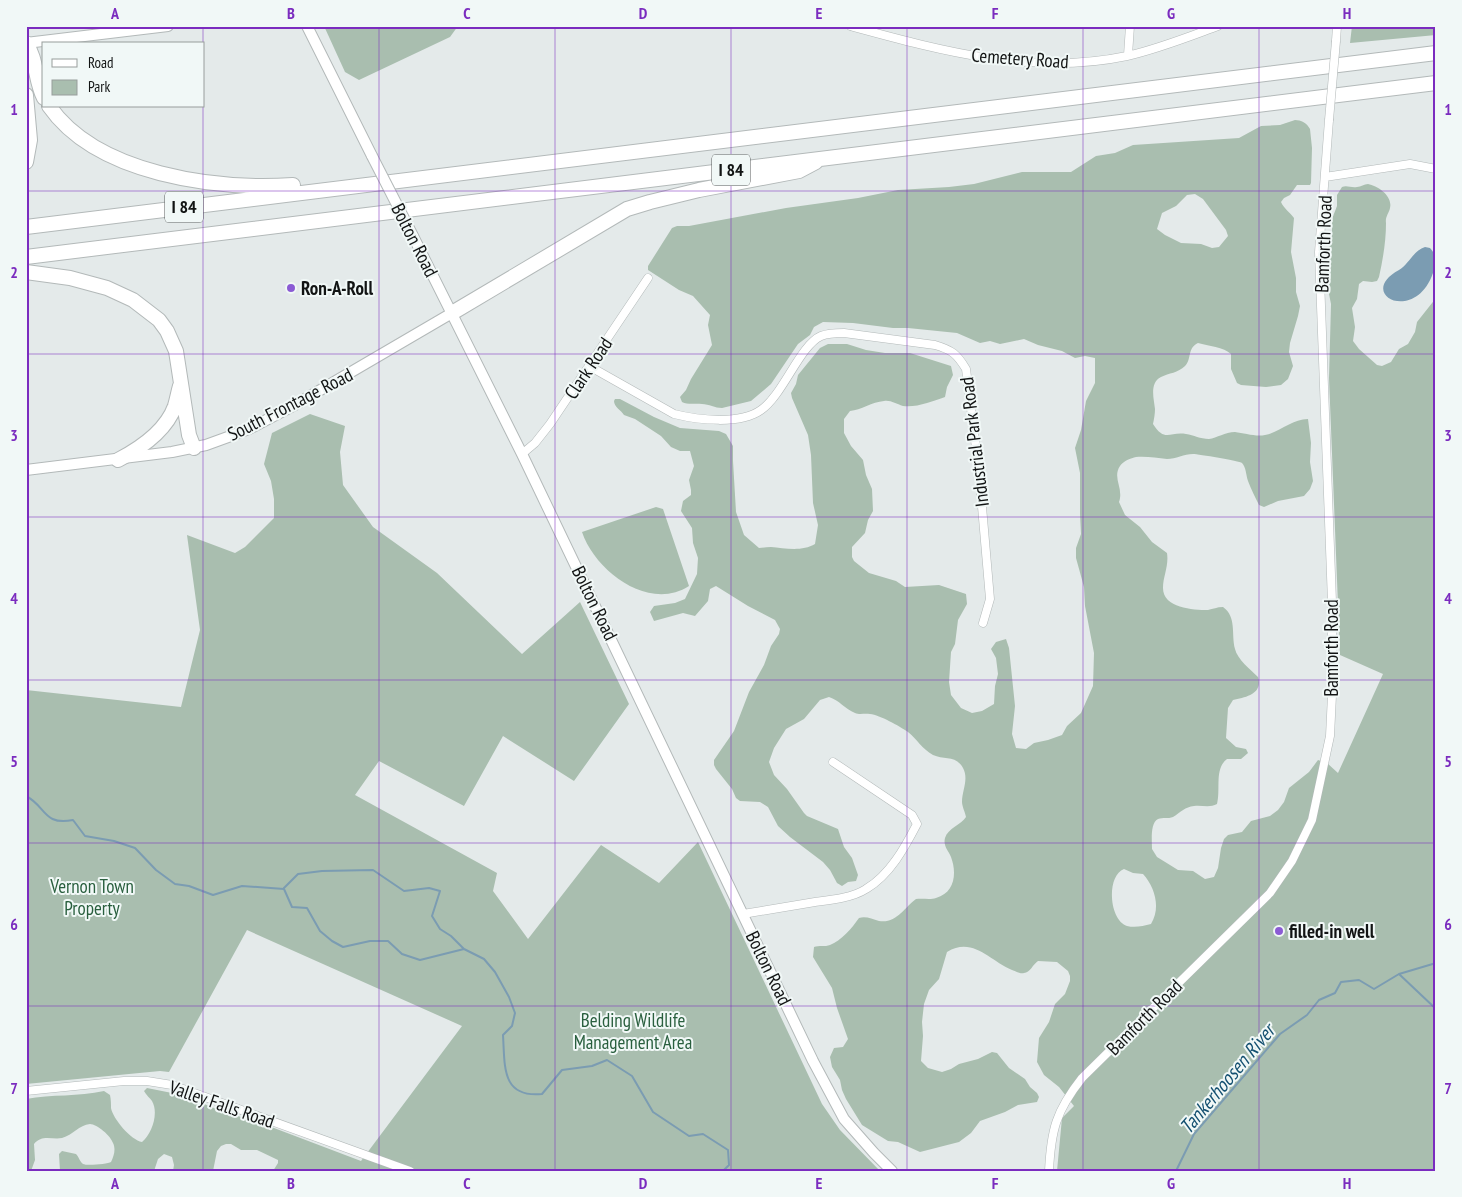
<svg xmlns="http://www.w3.org/2000/svg" width="1462" height="1197" viewBox="0 0 1462 1197" font-family="'PT Sans Narrow',sans-serif">
<style>
.green{fill:#a9beaf;fill-rule:evenodd}
.water{fill:#7b9cb2}
.lines{fill:none;stroke-linecap:round;stroke-linejoin:round}
.stream{stroke:#7b9cb2;stroke-width:2}
.street-casing{stroke:#b3b9b9;stroke-width:9}
.secondary-casing{stroke:#b3b9b9;stroke-width:12}
.highway-casing{stroke:#b3b9b9;stroke-width:16}
.street{stroke:#fff;stroke-width:8}
.secondary{stroke:#fff;stroke-width:10}
.highway{stroke:#fff;stroke-width:14}
.street-bridge-casing{stroke:#b3b9b9;stroke-width:9;stroke-linecap:butt}
.secondary-bridge-casing{stroke:#b3b9b9;stroke-width:12;stroke-linecap:butt}
.street-bridge{stroke:#fff;stroke-width:8}
.secondary-bridge{stroke:#fff;stroke-width:10}
.grid{fill:none;stroke:#7b2cbf;stroke-width:1;stroke-opacity:0.55}
.poi-dot{fill:#8b5bd4;stroke:#f1f8f7;stroke-width:2}
.labels{text-anchor:middle;stroke-width:4;stroke-linejoin:round;paint-order:stroke}
.shield{fill:#f1f8f7;stroke:#555858;stroke-width:1}
.shield-label{font-size:18px;font-weight:bold;fill:#121414}
.street-label{font-size:19px;fill:#121414;stroke:#f1f8f7}
.poi-label{font-size:19px;font-weight:bold;fill:#121414;stroke:#f1f8f7;text-anchor:start}
.park-label{font-size:19px;fill:#295f3e;stroke:#f1f8f7}
.water-label{font-size:20px;font-style:italic;fill:#155171;stroke:#f1f8f7}
.neatline{fill:none;stroke:#7b2cbf;stroke-width:2}
.grid-label{font-size:16px;text-anchor:middle;font-weight:bold;fill:#7b2cbf}
</style>
<rect width="100%" height="100%" fill="#e4eaea"/>
<path class="green" d="M324,26H458L450,37L359,80L345,72Z
M1352,26H1436V35L1350,43Z
M1295,120C1301,120 1307,123 1310,129L1312,148L1311,183L1310,185H1297L1290,195L1284,198L1281,202C1284,209 1290,212 1294,218L1291,252L1296,278V292L1300,306L1298,316L1290,343L1289,352L1293,366L1288,379L1281,385L1266,387L1241,385L1237,383L1231,369V354C1224,347 1208,346 1198,343C1187,348 1192,359 1185,366C1178,373 1169,373 1161,377C1149,383 1154,399 1155,409C1155,414 1154,419 1153,424C1165,443 1170,431 1186,434C1194,435 1200,439 1209,439C1217,438 1225,432 1235,432C1244,433 1256,437 1265,435C1280,432 1292,419 1308,419L1311,443L1310,462L1313,481L1310,489L1304,496L1278,501L1264,507L1259,505C1255,497 1251,489 1248,481C1246,475 1246,467 1242,463C1240,461 1198,454 1193,454C1184,454 1176,459 1167,459C1157,458 1146,456 1136,457C1131,458 1123,461 1120,466C1112,478 1124,488 1119,502L1125,515L1140,527L1152,542L1167,553C1169,566 1163,576 1163,588C1163,608 1193,610 1208,610C1213,609 1217,607 1223,607C1237,617 1231,634 1235,649C1237,659 1251,670 1258,677C1263,694 1246,697 1233,700L1228,708L1226,738L1236,747L1246,749L1248,753L1241,759H1227C1214,769 1221,789 1217,804C1210,808 1202,805 1194,806C1185,807 1181,812 1173,817C1168,819 1163,817 1158,819C1150,823 1152,841 1152,849L1157,857L1170,865L1178,870L1193,871L1205,879L1214,877L1218,868L1221,848L1224,839L1228,835L1242,832L1251,821L1270,816L1278,810L1284,802L1289,788L1309,772L1318,760L1327,763L1338,773L1383,674L1340,655L1329,378L1331,304L1328,289L1330,274L1328,254L1332,234V219L1337,206V195L1342,187C1347,185 1351,188 1357,187C1361,187 1364,184 1368,184C1378,186 1393,196 1390,208C1389,213 1385,217 1386,223C1386,241 1383,259 1379,277L1377,281L1372,282L1363,281L1359,284L1357,299L1352,308L1355,327L1353,341L1359,349L1377,365L1382,366L1391,362L1399,349L1408,344L1415,332L1417,322L1436,298V1171H1057L1062,1118L1074,1106L1059,1087L1044,1075L1037,1062L1039,1038L1049,1022L1055,1004L1065,994L1070,981V976L1068,971L1057,962L1038,961C1033,964 1030,973 1024,973C1020,974 1015,971 1012,970C990,961 973,936 947,952L939,979L929,990L924,1004L922,1022L923,1036L921,1061L928,1068L942,1072L951,1069L959,1064L978,1059L992,1052L997,1053L1009,1068L1025,1079L1030,1087L1037,1093L1039,1097L1037,1102L1018,1105L1005,1112L980,1121L971,1133L959,1142L920,1152L898,1142L888,1141L862,1125L846,1099L842,1090L840,1080L832,1067L830,1057L834,1048L843,1047L848,1039L837,1008L832,988L813,957L814,947C819,945 825,947 830,945C841,941 852,928 859,918C866,916 872,919 879,921C896,924 905,907 916,899C923,898 930,900 936,898C955,893 957,873 951,857C948,850 943,846 945,838C948,828 961,825 966,817C965,812 962,806 962,802C962,791 969,779 963,768C956,755 944,760 933,755C922,749 917,739 908,732C899,726 880,715 870,714C864,713 860,715 855,713C845,709 839,700 829,697L820,700L804,719L786,729L774,748L769,762L774,775L787,789L804,813L807,816L838,829L844,847L852,858L858,875L856,881L848,882L842,886L837,883L830,870L823,862L790,837L778,826L768,807L760,802L740,801L736,798L732,789L716,769L714,765V760L734,731L749,692L764,665L771,646L779,634L780,629L775,620L748,606L716,586L710,589L708,601L695,616L683,613L654,621L650,612L654,606L675,603L685,599L697,574L698,558L693,543L692,528L681,511L683,501L691,495V490L689,480L694,466L690,451H680L671,447L661,436L635,419L624,415C621,410 614,407 614,401L615,399H620L654,417L680,428L719,431L726,434L733,446V461L736,512L744,535L759,548C763,548 767,547 771,547C784,548 802,552 815,544L818,525L813,503L811,455L808,435L792,398L791,393L796,384L798,375L820,348L828,344H847L866,350L885,353H910L951,366L953,375L947,387L945,397C933,401 916,408 903,406C896,404 891,400 884,401C872,402 861,410 850,411L844,419V433L851,446L863,460L866,475L872,489L873,511L868,520L865,533L852,547V557L854,561L869,573L896,581L905,587L939,585L966,594L967,604L958,620L955,644L951,652L949,682L951,695L961,708L972,713L982,711L994,704L995,686L998,674L996,658L991,649L996,642L1006,639L1009,648L1015,706L1012,734L1016,748L1026,749L1034,743L1048,740L1062,735L1067,726L1081,713L1093,686L1094,653L1085,606L1084,587L1076,558V548L1081,534L1080,514V473L1075,448L1081,430L1086,401L1095,383V358L1085,356L1075,358L1062,351L1038,345L1024,339L1000,344L990,341L980,343L957,333L908,328H893L853,323L823,322L814,327L810,335L798,344L771,384L751,401L722,408C715,408 709,404 702,404C695,403 688,405 682,402L680,397L686,390L691,379L712,345L708,325L710,315L693,296L679,290L648,270V266L672,228L677,226H689L786,208L858,198L898,190L949,187L974,184L1022,172H1071L1096,156L1115,153L1133,145L1239,138L1261,126L1280,125ZM1195,194L1203,199L1226,230L1228,236L1219,247L1212,248L1201,244L1181,243L1165,235L1157,229L1162,213L1176,206L1187,195ZM1124,869L1133,873L1143,874C1155,887 1161,908 1151,924C1143,926 1135,928 1127,926C1109,920 1106,876 1124,869Z
M310,414L345,426L340,452L343,485L373,527L437,573L522,654L580,602L629,704L574,781L503,736L464,806L379,761L355,795L497,873L493,891L528,939L601,845L659,883L698,842L822,1104L840,1130L880,1171H273L278,1163V1160L257,1150H241L231,1144H226L221,1146L217,1151L213,1171H173L174,1165L172,1157L164,1154L158,1159L154,1171H60L59,1154L62,1151L76,1154C79,1157 80,1162 83,1164C87,1166 108,1164 111,1162C114,1156 116,1149 113,1143C111,1136 97,1124 90,1124C79,1125 73,1135 62,1138C52,1140 42,1134 34,1144L35,1160L31,1171H26V1099C52,1094 78,1097 104,1091L110,1095C111,1100 111,1104 111,1108C113,1119 131,1140 142,1142C152,1134 159,1113 152,1101C150,1098 146,1095 144,1091L147,1088L182,1095L214,1108L274,1128L361,1161L462,1026L247,930L169,1072L160,1071L26,1084V690L181,707L200,630L187,535L235,553L245,547L274,518V499L271,481L264,464L272,433Z
M656,507L663,509L689,586C649,612 595,571 582,532Z"/>
<path class="water" d="M1425,247L1430,248C1437,256 1437,262 1433,273C1415,325 1355,294 1399,270C1409,264 1414,250 1425,247Z"/>
<g class="lines">
<path class="stream" d="M26,796C46,806 43,826 73,820L85,836L114,841L135,848L156,870L175,884L189,886L213,895L242,886L284,889L292,907L307,908L320,931L332,941L343,947L370,941H388L402,954L420,960L464,949L484,959L495,972L509,997L515,1013L512,1026L503,1035C505,1066 501,1098 542,1094L562,1070L592,1066L607,1060L632,1076L653,1112L689,1136L703,1134L728,1150L729,1165L723,1171
M284,888L298,874L322,871L373,870L404,891L429,888L440,891L432,916L440,929L451,936L464,949
M1399,974L1436,1009
M1176,1171L1194,1134L1280,1034L1307,1015L1319,1000L1335,993L1341,982L1359,980L1374,989L1399,974L1436,963"/>
<defs>
<path id="street" d="M850,26C942,51 1032,76 1127,56C1158,49 1188,37 1218,26
M1336,41L1337,26
M1128,55L1130,26
M1325,177L1410,164L1436,169
M589,366L674,414C698,420 740,425 761,410C783,395 800,345 821,336C828,333 836,333 844,333L935,345C952,350 957,354 966,369L979,472L990,599L983,623
M522,454L535,443L550,424L648,278
M743,914C767,910 791,906 815,902C831,900 852,898 866,889C890,875 905,847 917,824L912,815L833,762
M26,1091L124,1081H147L172,1085L410,1171
M1049,1171C1051,1130 1056,1111 1082,1078L1270,893L1292,861L1312,820L1330,736L1332,695V602L1319,252L1329,120"/>
<path id="secondary" d="M307,26L372,156
M26,43L168,26
M413,236L522,454L813,1061L844,1119L874,1153L892,1171
M26,470L172,452L206,445L228,437L249,429L293,406L452,313"/>
<path id="highway" d="M26,43C37,59 35,81 44,98
M26,95L30,140L26,162
M49,106C97,175 216,190 293,185
M26,227L1436,53
M26,257L1436,83
M26,272L70,278L107,288L133,300L159,320L167,331L176,351L189,435L194,448
M452,313L627,209L650,202L699,190L799,171L816,162
M118,460C141,448 166,431 175,406C177,399 178,393 180,386"/>
</defs>
<use href="#street" class="street-casing"/>
<use href="#secondary" class="secondary-casing"/>
<use href="#highway" class="highway-casing"/>
<use href="#street" class="street"/>
<use href="#secondary" class="secondary"/>
<use href="#highway" class="highway"/>
<defs>
<path id="street-bridge" d="M1329,120L1336,41"/>
<path id="secondary-bridge" d="M372,156L413,236"/>
</defs>
<use href="#street-bridge" class="street-bridge-casing"/>
<use href="#secondary-bridge" class="secondary-bridge-casing"/>
<use href="#street-bridge" class="street-bridge"/>
<use href="#secondary-bridge" class="secondary-bridge"/>
</g>
<path class="grid" d="M203,26V44M379,26V1171M555,26V1171M731,26V1171M907,26V1171M1083,26V1171M1259,26V1171M203,106V1171M26,191H1436M26,354H1436M26,517H1436M26,680H1436M26,843H1436M26,1006H1436"/>
<g class="poi-dot">
<circle cx="291" cy="288" r="5"/>
<circle cx="1279" cy="931" r="5"/>
</g>
<g class="labels">
<g class="shield">
<rect x="712" y="154.5" width="38" height="31" rx="4"/>
<rect x="165" y="191.5" width="38" height="31" rx="4"/>
</g>
<g class="shield-label">
<text x="731" y="176">I 84</text>
<text x="184" y="213">I 84</text>
</g>
<g class="street-label">
<text transform="translate(1020 58) rotate(4)" y="7">Cemetery Road</text>
<text transform="translate(415 240) rotate(63)" y="7">Bolton Road</text>
<text transform="translate(1323 244) rotate(-88)" y="7">Bamforth Road</text>
<text transform="translate(588 368) rotate(-56)" y="7">Clark Road</text>
<text transform="translate(290 404) rotate(-27)" y="7">South Frontage Road</text>
<text transform="translate(974 442) rotate(-97)" y="7">Industrial Park Road</text>
<text transform="translate(595 603) rotate(64)" y="7">Bolton Road</text>
<text transform="translate(1331 648) rotate(-90)" y="7">Bamforth Road</text>
<text transform="translate(769 968) rotate(64)" y="7">Bolton Road</text>
<text transform="translate(1144 1017) rotate(-45)" y="7">Bamforth Road</text>
<text transform="translate(222 1104) rotate(19)" y="7">Valley Falls Road</text>
</g>
<g class="poi-label">
<text x="301" y="295">Ron-A-Roll</text>
<text x="1289" y="938">filled-in well</text>
</g>
<g class="park-label">
<text x="92" y="893">Vernon Town<tspan x="92" dy="22">Property</tspan></text>
<text x="633" y="1027">Belding Wildlife<tspan x="633" dy="22">Management Area</tspan></text>
</g>
<g class="water-label">
<text transform="translate(1227 1079) rotate(-50)" y="7">Tankerhoosen River</text>
</g>
</g>
<rect width="1462" height="1197" fill="none" stroke="#f1f8f7" stroke-width="55"/>
<rect x="42" y="42" width="162" height="65" fill="#f1f8f7" stroke="#989d9c"/>
<rect x="52" y="59" width="25" height="8" fill="#ffffff" stroke="#989d9c"/>
<text x="88" y="68" font-size="15" fill="#121414">Road</text>
<rect x="52" y="80" width="25" height="15" fill="#a9beaf" stroke="#989d9c"/>
<text x="88" y="92" font-size="15" fill="#121414">Park</text>
<rect x="28" y="28" width="1406" height="1142" class="neatline"/>
<g class="grid-label">
<text x="115" y="19">A</text>
<text x="291" y="19">B</text>
<text x="467" y="19">C</text>
<text x="643" y="19">D</text>
<text x="819" y="19">E</text>
<text x="995" y="19">F</text>
<text x="1171" y="19">G</text>
<text x="1347" y="19">H</text>
<text x="14" y="115">1</text>
<text x="1448" y="115">1</text>
<text x="14" y="278">2</text>
<text x="1448" y="278">2</text>
<text x="14" y="441">3</text>
<text x="1448" y="441">3</text>
<text x="14" y="604">4</text>
<text x="1448" y="604">4</text>
<text x="14" y="767">5</text>
<text x="1448" y="767">5</text>
<text x="14" y="930">6</text>
<text x="1448" y="930">6</text>
<text x="14" y="1094">7</text>
<text x="1448" y="1094">7</text>
<text x="115" y="1189">A</text>
<text x="291" y="1189">B</text>
<text x="467" y="1189">C</text>
<text x="643" y="1189">D</text>
<text x="819" y="1189">E</text>
<text x="995" y="1189">F</text>
<text x="1171" y="1189">G</text>
<text x="1347" y="1189">H</text>
</g>
</svg>
